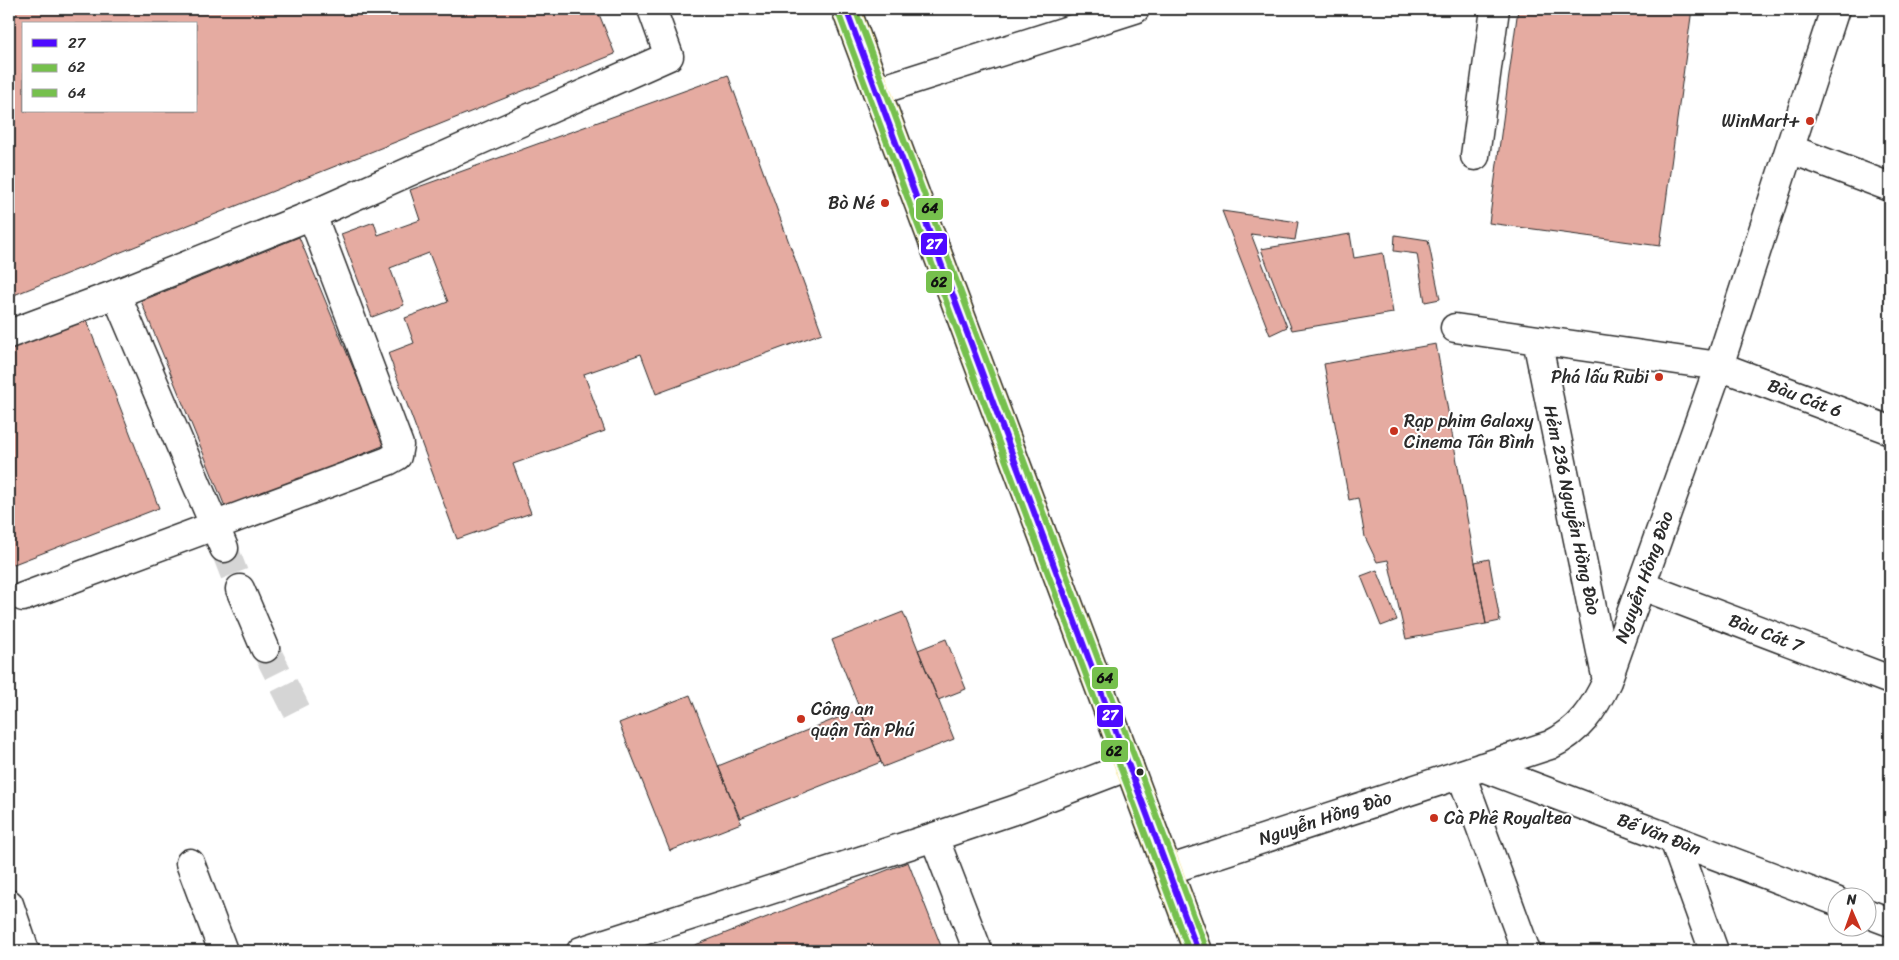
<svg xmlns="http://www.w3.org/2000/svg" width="1899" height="960" viewBox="0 0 1899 960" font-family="Sriracha,sans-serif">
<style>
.building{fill:#e5aba1;stroke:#2b2b2b;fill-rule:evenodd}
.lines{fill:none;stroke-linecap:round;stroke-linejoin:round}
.minor-tunnel{stroke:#d5d5d5;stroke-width:28;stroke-dasharray:28 14;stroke-linecap:butt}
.minor-casing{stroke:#2b2b2b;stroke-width:31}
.major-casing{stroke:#2b2b2b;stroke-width:31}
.minor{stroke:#fff;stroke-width:28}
.major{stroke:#f5e382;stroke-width:28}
.bus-1-casing{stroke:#fff;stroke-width:10}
.bus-2-casing{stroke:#fff;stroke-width:10}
.bus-3-casing{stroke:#fff;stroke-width:10}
.bus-1{stroke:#4f0aff;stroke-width:6}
.bus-2{stroke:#76c04d;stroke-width:6}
.bus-3{stroke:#76c04d;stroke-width:6}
.poi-dot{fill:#c8321e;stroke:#fff;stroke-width:2}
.bus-dot{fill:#2b2b2b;stroke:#fff;stroke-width:2}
.labels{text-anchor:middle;stroke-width:4;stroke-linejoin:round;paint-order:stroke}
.poi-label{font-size:18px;fill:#2b2b2b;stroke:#fff;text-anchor:end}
.street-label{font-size:18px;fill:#2b2b2b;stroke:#fff}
.line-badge{stroke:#fff;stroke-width:2}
.badge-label{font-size:14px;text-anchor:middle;font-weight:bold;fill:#fff}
.pale-badge-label{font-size:14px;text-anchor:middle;font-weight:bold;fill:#111}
</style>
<rect width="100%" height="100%" fill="#fff"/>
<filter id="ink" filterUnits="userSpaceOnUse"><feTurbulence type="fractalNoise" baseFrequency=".02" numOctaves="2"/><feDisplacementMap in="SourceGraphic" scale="10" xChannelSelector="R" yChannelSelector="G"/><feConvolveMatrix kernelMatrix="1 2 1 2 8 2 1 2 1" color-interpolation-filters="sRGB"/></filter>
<g filter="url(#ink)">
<path class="building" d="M9,9H597L615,54L9,297ZM24,24H196V111H24Z
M1518,9H1692L1660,246L1489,223Z
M728,75L822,333L656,394L641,354L584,374L605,431L513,464L531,513L457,539L388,353L414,343L405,318L448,302L429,253L390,268L404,305L372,317L341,234L374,222L378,235L420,220L410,190Z
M1222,211L1298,222L1295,240L1251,234L1287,327L1270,335Z
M1350,234L1354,258L1383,253L1393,313L1292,330L1261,249Z
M1395,235L1428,240L1440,299L1425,302L1417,254L1394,251Z
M299,237L385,445L226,509L141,301Z
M86,319L159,508L9,566V348Z
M1436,344L1486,624L1406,639L1388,560L1377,562L1365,537L1358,498L1349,500L1324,364Z
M1489,559L1500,621L1486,624L1475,562Z
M1377,570L1397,620L1381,626L1361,576Z
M903,612L954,739L883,767L832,640Z
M946,639L966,689L938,700L918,650Z
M690,695L741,823L670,851L619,723Z
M860,709L881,762L740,818L718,766Z
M908,862L943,951H680Z"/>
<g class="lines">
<path class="minor-tunnel" d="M224,548L240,589
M265,648L300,717"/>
<defs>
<path id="minor" d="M877,91L1135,9
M1790,149L1890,187
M1475,156L1495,9
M1455,328L1719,366L1890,430
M9,334L116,294
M1537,340L1607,681
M224,548L116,294L312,215L669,56L652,9
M1642,586L1890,680
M240,589L265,648
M23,597L388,461L397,456L399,445L312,215
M1482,767L1836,901
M1461,774L1526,951
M934,837L978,951
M1674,840L1714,951
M190,863L223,951
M1168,870L1550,745C1579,731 1594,709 1607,681L1719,366L1835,9
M9,904L25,951
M1866,913L1890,922
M581,951L934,837L1014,810L1129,766"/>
<path id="major" d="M846,9L1198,951"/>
</defs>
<use href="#minor" class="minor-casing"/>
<use href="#major" class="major-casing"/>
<use href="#minor" class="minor"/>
<use href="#major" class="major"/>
<defs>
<path id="bus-1" d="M846,9L1198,951"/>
<path id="bus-2" d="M838,12L1189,951"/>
<path id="bus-3" d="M855,9L1206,948"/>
</defs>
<use href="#bus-1" class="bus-1-casing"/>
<use href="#bus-2" class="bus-2-casing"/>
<use href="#bus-3" class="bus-3-casing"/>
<use href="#bus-1" class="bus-1"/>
<use href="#bus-2" class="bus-2"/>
<use href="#bus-3" class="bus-3"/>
</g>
</g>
<g class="poi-dot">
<circle cx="1810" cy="121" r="5"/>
<circle cx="885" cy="203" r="5"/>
<circle cx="1659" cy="377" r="5"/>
<circle cx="1394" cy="431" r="5"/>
<circle cx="801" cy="719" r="5"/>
<circle cx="1434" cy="818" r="5"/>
</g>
<circle class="bus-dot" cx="1140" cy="772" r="4.5"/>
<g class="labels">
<g class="poi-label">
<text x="1800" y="127">WinMart+</text>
<text x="875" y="209">Bò Né</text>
<text x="1649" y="383">Phá lấu Rubi</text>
<text x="1404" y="427" text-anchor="start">Rạp phim Galaxy<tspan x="1404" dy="21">Cinema Tân Bình</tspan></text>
<text x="811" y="715" text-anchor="start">Công an<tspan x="811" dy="21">quận Tân Phú</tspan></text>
<text x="1444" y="824" text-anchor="start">Cà Phê Royaltea</text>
</g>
<g class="street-label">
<text transform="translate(1805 398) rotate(21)" y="6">Bàu Cát 6</text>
<text transform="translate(1572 510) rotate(78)" y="6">Hẻm 236 Nguyễn Hồng Đào</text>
<text transform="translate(1644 577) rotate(-70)" y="6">Nguyễn Hồng Đào</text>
<text transform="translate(1766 633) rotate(21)" y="6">Bàu Cát 7</text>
<text transform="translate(1325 818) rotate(-18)" y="6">Nguyễn Hồng Đào</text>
<text transform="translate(1659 834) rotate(21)" y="6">Bế Văn Đàn</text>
</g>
</g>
<g class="line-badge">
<rect x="915" y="197" width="29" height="24" rx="5" fill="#76c04d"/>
<rect x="920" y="232" width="28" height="24" rx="5" fill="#4f0aff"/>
<rect x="925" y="270" width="28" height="24" rx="5" fill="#76c04d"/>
<rect x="1091" y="666" width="28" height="24" rx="5" fill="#76c04d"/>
<rect x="1096" y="704" width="28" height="24" rx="5" fill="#4f0aff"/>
<rect x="1100" y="739" width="29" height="24" rx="5" fill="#76c04d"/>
</g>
<g class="badge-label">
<text x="934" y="249">27</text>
<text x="1110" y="720">27</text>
</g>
<g class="pale-badge-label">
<text x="930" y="213">64</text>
<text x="939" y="287">62</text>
<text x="1105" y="683">64</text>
<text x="1114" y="756">62</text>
</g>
<rect width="1899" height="960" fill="none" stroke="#fff" stroke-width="30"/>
<rect x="15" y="15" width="1869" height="930" fill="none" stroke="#2b2b2b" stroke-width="2" filter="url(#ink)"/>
<rect x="22" y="22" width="175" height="90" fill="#ffffff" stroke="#aaaaaa"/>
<rect x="32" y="39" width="25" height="8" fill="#4f0aff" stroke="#aaaaaa"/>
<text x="68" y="48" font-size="15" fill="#2b2b2b">27</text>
<rect x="32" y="64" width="25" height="8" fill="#76c04d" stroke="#aaaaaa"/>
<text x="68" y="72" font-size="15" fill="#2b2b2b">62</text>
<rect x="32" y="89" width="25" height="8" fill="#76c04d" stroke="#aaaaaa"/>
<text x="68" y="98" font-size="15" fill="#2b2b2b">64</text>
<g transform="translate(1852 912) rotate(358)"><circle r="24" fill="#ffffff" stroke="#aaaaaa"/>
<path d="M0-4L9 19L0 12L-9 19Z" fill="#c8321e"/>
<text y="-8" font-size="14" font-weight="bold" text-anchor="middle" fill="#2b2b2b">N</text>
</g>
</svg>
